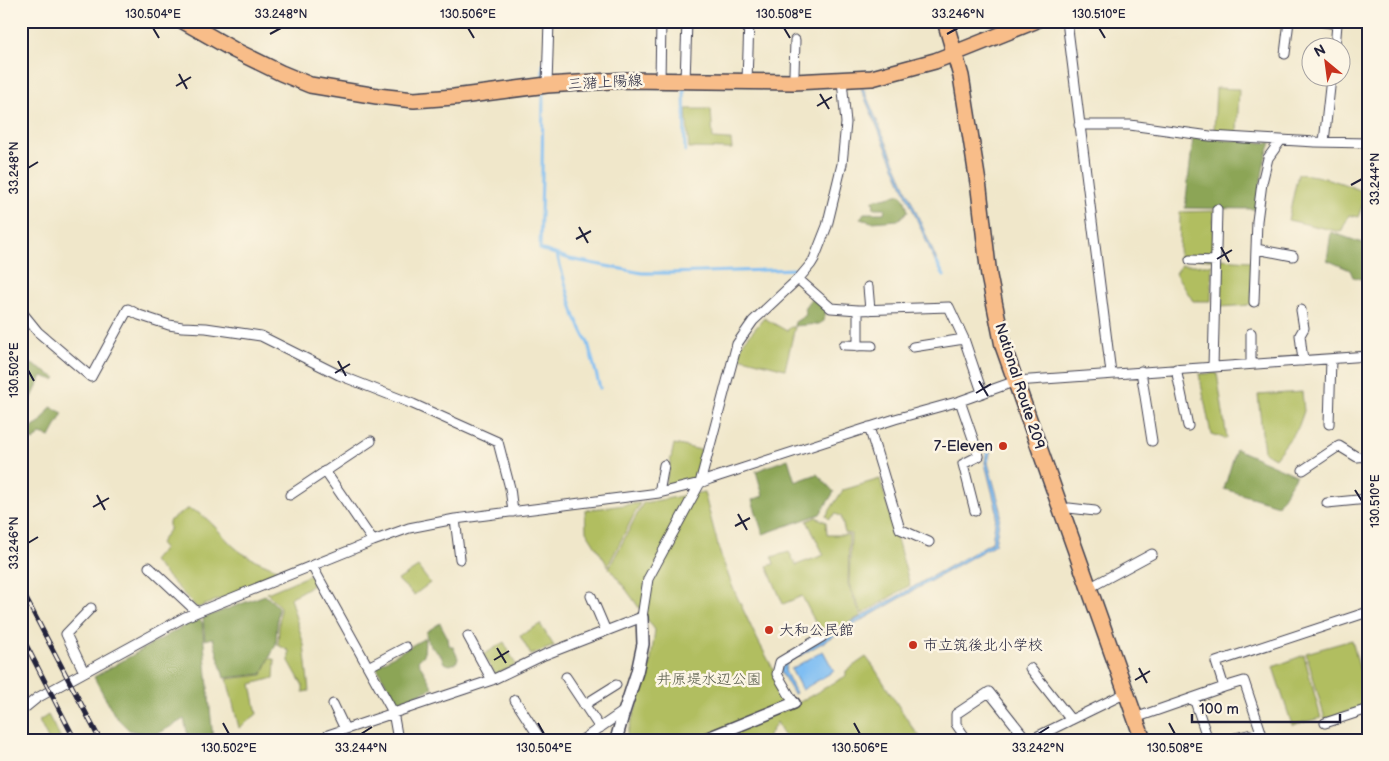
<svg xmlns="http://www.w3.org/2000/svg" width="1389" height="761" viewBox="0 0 1389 761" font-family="'Balsamiq Sans','Klee One',sans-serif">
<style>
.green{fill:#b1be60;stroke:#6a704e}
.forest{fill:#8ca556;stroke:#576448}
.water{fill:#7fbef3;stroke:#507097}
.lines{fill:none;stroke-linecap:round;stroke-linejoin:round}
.stream{stroke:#7fbef3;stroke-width:3}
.minor-casing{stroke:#414050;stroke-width:11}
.tertiary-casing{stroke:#414050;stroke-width:14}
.primary-casing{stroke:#414050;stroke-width:18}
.trunk-casing{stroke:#414050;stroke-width:18}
.minor{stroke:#fff;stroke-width:9}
.tertiary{stroke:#fff;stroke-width:11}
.primary{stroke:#f8bd89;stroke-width:15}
.trunk{stroke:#f8bd89;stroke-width:15}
.rail-casing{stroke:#22223b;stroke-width:5}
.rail{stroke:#fcf5e5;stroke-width:3;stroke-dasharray:9;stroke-linecap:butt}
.ticks{fill:none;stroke:#22223b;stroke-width:2}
.poi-dot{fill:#c8321e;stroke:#fcf5e5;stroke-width:2}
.labels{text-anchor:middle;stroke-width:5;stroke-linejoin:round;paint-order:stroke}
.street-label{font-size:15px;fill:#22223b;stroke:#fcf5e5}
.poi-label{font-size:15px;fill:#22223b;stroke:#fcf5e5;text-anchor:start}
.park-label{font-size:15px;fill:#545948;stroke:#fcf5e5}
.neatline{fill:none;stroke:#22223b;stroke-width:2}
.ticks-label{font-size:12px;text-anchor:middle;fill:#22223b}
</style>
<rect width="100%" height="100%" fill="#fcf5e5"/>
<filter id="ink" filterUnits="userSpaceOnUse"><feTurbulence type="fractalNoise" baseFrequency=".02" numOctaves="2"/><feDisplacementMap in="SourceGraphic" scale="10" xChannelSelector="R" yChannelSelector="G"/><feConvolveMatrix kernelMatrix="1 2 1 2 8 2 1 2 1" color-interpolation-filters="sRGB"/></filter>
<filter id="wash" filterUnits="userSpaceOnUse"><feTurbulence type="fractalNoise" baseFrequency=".0096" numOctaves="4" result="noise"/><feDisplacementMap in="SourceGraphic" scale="20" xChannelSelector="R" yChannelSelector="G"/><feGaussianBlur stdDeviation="1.12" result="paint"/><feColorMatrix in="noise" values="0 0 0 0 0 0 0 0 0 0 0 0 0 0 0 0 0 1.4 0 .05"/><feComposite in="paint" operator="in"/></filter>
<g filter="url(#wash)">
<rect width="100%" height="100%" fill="#f0e7ca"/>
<path class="green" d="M1216,88L1239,89L1237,133L1214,132Z
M686,109H711L713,139L731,140L732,149L689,148Z
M1298,174C1323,175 1345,184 1367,193L1358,217L1349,215L1341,232L1288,220Z
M1214,211L1213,259H1179L1180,212Z
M1220,259L1251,261L1252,305L1219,307Z
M1181,265H1212L1211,301H1193L1175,273Z
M764,318L787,331L790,327H795L785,369L739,357L742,344Z
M1217,373L1227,439L1211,434L1199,374Z
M1302,392L1304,411L1298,428L1275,458L1264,452L1258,395Z
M674,444L705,451L696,479L665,486Z
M880,479L910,585L862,614L849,584L851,534L845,533L841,516L835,514L829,519L826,516L843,490Z
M704,492L720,553L733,588L755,635L771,665L787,702L782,712L846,676V671L866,657L873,666L912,727L923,740H786L777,722L766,740H625L650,666L655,630C639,609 626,587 609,568L643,503Z
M640,503L608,566L586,531L585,510Z
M187,509C207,511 222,538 238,550C249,559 273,567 287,573L197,608L153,561L164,548L160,543L169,530V521Z
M816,517L826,522L827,535H849L848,584L861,616L829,633L819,630L802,596L783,604L767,566L774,564L772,557L789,552L796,565L824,555L807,521Z
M418,567L430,583L414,595L398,580Z
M310,575L316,583L290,598L304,645L309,691L303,692V686L289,661V651L278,645L280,607L267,593Z
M540,624L554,646L531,655L520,636Z
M1352,640L1360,671L1368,669V685L1363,686L1367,705L1325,719L1306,653Z
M504,642L516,665L495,674L483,655Z
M1304,655L1321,718L1292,725L1273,667Z
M270,658L275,660L274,678L251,684L257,714L239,728L227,679L262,675Z
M48,715L61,739V740H47L48,739L39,721Z"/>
<path class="forest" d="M1193,138L1271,143L1265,159L1256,209L1185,208Z
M901,194L905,201L908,211L898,220L872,222L860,219L864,213H884L885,208H874L873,200Z
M1331,232L1368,245V281L1353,277L1350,270L1327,260Z
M813,296L826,310L824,321L819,324L794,326L795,322L806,315L804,308Z
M23,359L56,378L54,380L42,376L21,421V361Z
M51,407L63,413L50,437L40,434L34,441L28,439L33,427L40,423Z
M1236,449L1296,475L1278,505L1224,489Z
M788,459L795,482L817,474L834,492L820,514L763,534L752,500L763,496L756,471Z
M265,595L278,607L276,644L262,674L224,678L213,638L205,640L203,618Z
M199,619L202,622L213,740H189L184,719L154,736L129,730L115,716L94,677L182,627Z
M440,623L448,638L449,645L453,647L458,658L456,663L450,665L444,663L441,655C433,650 426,642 426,632Z
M425,638L424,655L418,661L433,688L397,703L376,666Z"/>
<path class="water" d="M863,88L938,263L936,264L861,89Z
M987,446L991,448L988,463L1001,510L995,544L787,663L785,671L796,693L794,694L781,672L784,661L992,542L997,511L985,463Z
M823,651L834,671L802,690L791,669Z"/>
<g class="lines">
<path class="stream" d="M543,81V64
M684,87L685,151
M543,90L542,177L540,249L570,259L642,273H668L800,269
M557,255L575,317L588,343L600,388
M936,261L944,276"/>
</g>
</g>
<g filter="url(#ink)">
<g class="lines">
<defs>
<path id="minor" d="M1067,21L1111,373
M1319,21L1337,24L1335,48
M1285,54L1289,21
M794,74L795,40
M660,81L661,21
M685,81L687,21
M747,81L749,21
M547,85L549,21
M1079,125H1130L1210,136L1315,142L1368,143
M1324,142L1331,78
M1256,249L1293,256
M1190,260L1216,261
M798,279L831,308L858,310L949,307L964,339L982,392
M868,287L870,310
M1254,302L1257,221L1262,183L1268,158L1281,140
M1301,310L1304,328L1300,335L1303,361
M21,311L38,332L91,377L128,309L139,315L169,325L182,327L206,328L261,336L339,375L413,404L498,442L510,488L513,512
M1251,333V364
M844,345L872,346
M858,346V310
M913,347L964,339
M1213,367L1217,209
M1176,369L1188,426
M1141,371L1152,441
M960,401L979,456L963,464L975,511
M1329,424L1331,359
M869,427L900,529L929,542
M1303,470L1339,446L1357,457L1368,456
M325,471L373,541
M659,493L664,465
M290,495L371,441
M1327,503L1368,499
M1069,508L1095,511
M455,519L460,559
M312,566L393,712L398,740
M149,567L197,612
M1089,588L1152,554
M591,596L606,631
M468,636L492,680
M368,667L406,647
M1030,668L1071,720
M84,672L66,634L91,608
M566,677L600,728
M1224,687L1244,681L1261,732L1226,740
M1194,698L1208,740
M515,700L541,740
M794,703L777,674L780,662L822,637
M333,704L345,729
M584,705L616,685
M21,711L37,698L185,617L373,541L409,528L455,519L659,493L700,483L710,479L895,419L960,401L1016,381L1368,356
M1135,718L1224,687L1216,662L1368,612
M1325,723L1368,709
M330,740L328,735L492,680L544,655L642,617L648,579L700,483L737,344L753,321L800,277L811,264L814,259L827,226L842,164L846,123L842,80
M582,740L624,711
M967,740L956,724V714L989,692L1027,740
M1030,740L1126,693"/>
<path id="tertiary" d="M616,740L623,715L637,672L643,644L642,617
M703,740L794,703"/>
<path id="primary" d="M183,21L234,50L281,73L310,85L377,96L414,100L454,97L547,85L626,80L794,82L872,78L935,61L1035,21"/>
<path id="trunk" d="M945,21L961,76L979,189L989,276L1003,346L1143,740"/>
</defs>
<use href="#minor" class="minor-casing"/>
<use href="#tertiary" class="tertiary-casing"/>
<use href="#primary" class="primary-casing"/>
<use href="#trunk" class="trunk-casing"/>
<use href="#minor" class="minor"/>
<use href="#tertiary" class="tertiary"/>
<use href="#primary" class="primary"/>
<use href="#trunk" class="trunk"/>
<defs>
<path id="rail" d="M21,589L100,740
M21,635L75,740"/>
</defs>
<use href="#rail" class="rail-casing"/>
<use href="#rail" class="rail"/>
</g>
</g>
<path class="ticks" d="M153,28L159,38M468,28L474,38M784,28L790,38M1099,28L1105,38M270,34L281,28M947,34L958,28M179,74L187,89M176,86L191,77M820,94L829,109M817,106L832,97M28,168L38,162M1351,185L1362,179M579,227L588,243M576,239L591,231M1221,247L1229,262M1217,259L1232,250M338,361L346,376M28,370L34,381M335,373L350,364M979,381L988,396M976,393L991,384M1355,490L1362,501M97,495L105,510M93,507L109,498M738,514L747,530M735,526L750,518M28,543L38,537M497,648L506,663M494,660L509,651M1139,668L1147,683M1135,680L1150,671M223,723L229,734M538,723L544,734M854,723L860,734M1169,723L1175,734M361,734L372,727M1038,734L1049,727"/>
<g class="poi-dot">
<circle cx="1003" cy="446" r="5"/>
<circle cx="769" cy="630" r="5"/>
<circle cx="913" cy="645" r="5"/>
</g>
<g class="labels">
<g class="street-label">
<text transform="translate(605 82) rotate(-3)" y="5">三潴上陽線</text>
<text transform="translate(1020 386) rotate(72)" y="5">National Route 209</text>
</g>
<g class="poi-label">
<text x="993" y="451" text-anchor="end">7-Eleven</text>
<text x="779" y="635">大和公民館</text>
<text x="923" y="650">市立筑後北小学校</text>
</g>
<g class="park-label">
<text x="709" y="684">井原堤水辺公園</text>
</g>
</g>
<rect width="1389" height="761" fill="none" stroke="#fcf5e5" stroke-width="55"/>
<g transform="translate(1326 62) rotate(331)"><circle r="24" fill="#fcf5e5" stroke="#a5a1a1"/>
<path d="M0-4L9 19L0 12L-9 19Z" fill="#c8321e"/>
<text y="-8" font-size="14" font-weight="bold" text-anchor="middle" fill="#22223b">N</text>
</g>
<path d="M1192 714v8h148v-8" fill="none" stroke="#22223b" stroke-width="2.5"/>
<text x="1199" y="714" font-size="15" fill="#22223b" stroke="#fcf5e5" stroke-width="4" paint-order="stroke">100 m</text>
<rect x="28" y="28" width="1334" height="706" class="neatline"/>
<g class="ticks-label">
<text x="153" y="18">130.504°E</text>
<text x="281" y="18">33.248°N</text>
<text x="468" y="18">130.506°E</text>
<text x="784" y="18">130.508°E</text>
<text x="958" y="18">33.246°N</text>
<text x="1099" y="18">130.510°E</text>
<text transform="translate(14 168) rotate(-90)" y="4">33.248°N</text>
<text transform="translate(1375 179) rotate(-90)" y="4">33.244°N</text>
<text transform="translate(14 370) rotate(-90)" y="4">130.502°E</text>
<text transform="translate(1375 501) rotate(-90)" y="4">130.510°E</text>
<text transform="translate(14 543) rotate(-90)" y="4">33.246°N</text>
<text x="229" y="752">130.502°E</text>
<text x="361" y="752">33.244°N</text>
<text x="544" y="752">130.504°E</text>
<text x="860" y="752">130.506°E</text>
<text x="1038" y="752">33.242°N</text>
<text x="1175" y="752">130.508°E</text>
</g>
</svg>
